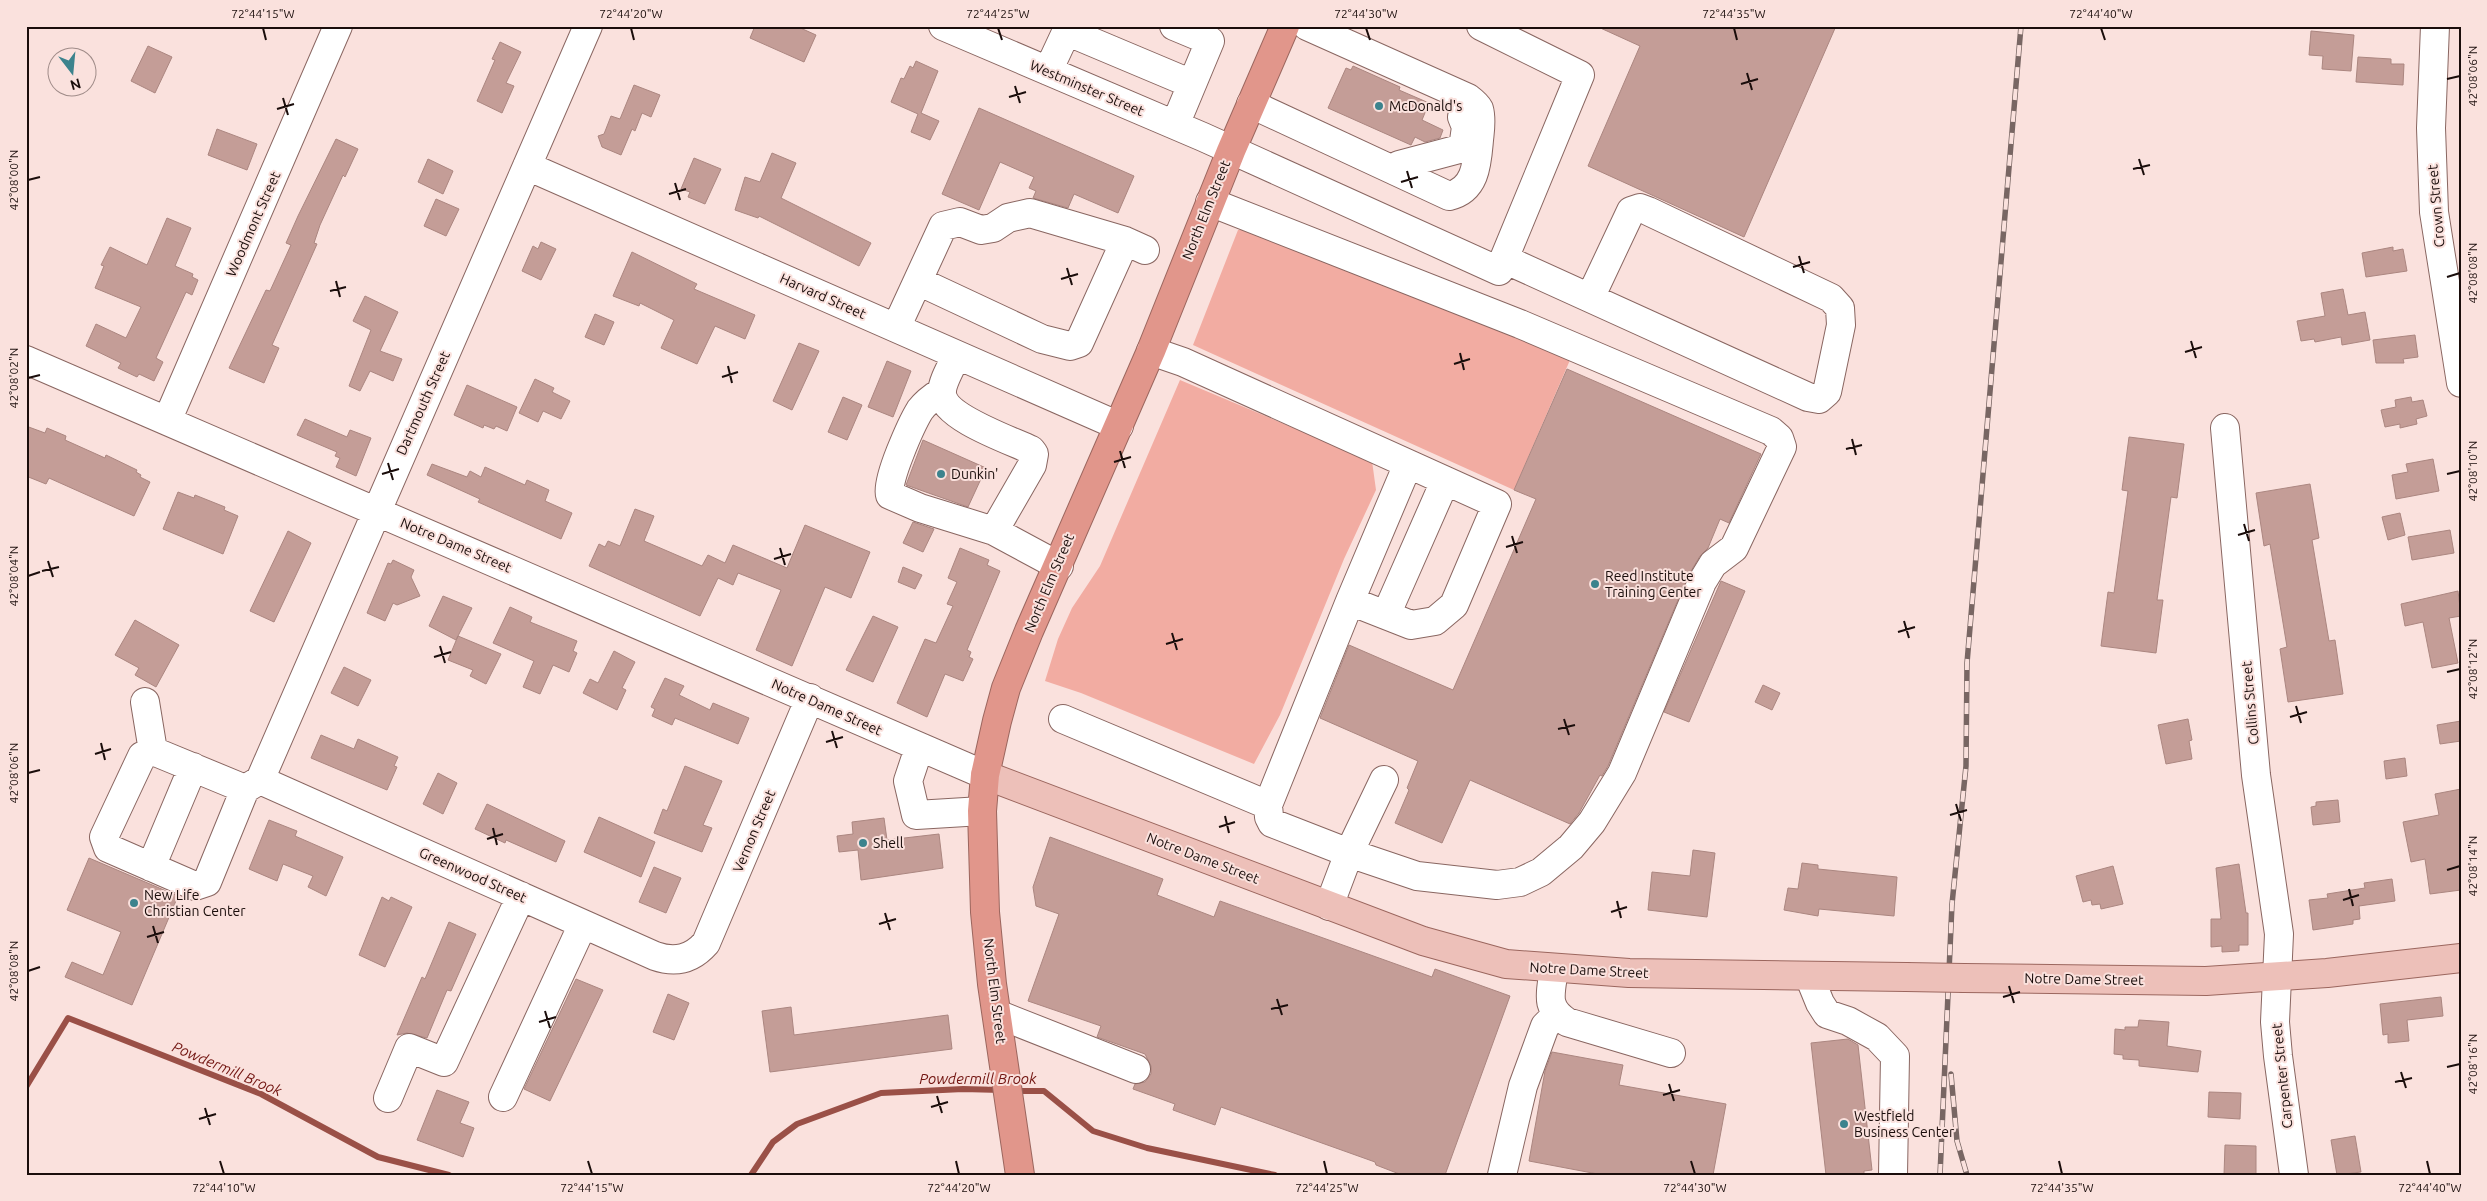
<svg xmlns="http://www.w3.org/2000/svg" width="2487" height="1201" viewBox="0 0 2487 1201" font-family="Ubuntu,sans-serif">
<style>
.green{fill:#f2aca2}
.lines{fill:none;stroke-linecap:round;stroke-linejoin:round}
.stream{stroke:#9a5047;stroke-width:6}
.building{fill:#c49d97;stroke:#ab8680}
.minor-casing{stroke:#896661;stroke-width:30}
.major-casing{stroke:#9b665e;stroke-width:30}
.highway-casing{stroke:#9b665e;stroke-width:30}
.minor{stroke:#fff;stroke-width:28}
.major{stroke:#edc0b9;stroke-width:28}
.highway{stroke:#e1968b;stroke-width:28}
.rail-casing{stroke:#786663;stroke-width:5.5}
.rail{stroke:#fae1dd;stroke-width:4;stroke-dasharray:11;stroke-linecap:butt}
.major-bridge-casing{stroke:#9b665e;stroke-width:30;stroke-linecap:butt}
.major-bridge{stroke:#edc0b9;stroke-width:28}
.ticks{fill:none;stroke:#1a0d0b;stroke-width:2}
.poi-dot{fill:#3c838d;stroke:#fae1dd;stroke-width:2}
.labels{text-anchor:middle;stroke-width:4;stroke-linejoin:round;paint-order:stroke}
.street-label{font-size:14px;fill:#1a0d0b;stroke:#fae1dd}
.poi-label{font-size:14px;fill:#1a0d0b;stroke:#fae1dd;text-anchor:start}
.water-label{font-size:15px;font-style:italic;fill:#721511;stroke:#fae1dd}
.neatline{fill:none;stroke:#1a0d0b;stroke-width:2}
.ticks-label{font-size:12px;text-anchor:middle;fill:#1a0d0b}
</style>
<rect width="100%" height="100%" fill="#fae1dd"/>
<path class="green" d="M1238,230H1258L1570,360L1514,490L1193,345Z
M1180,380L1372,461L1376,490L1344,559L1280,715L1254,764L1081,693L1045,681L1058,639L1072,608L1100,566Z"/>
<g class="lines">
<path class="stream" d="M26,1087L68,1018L261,1094L378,1157L449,1175
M1013,1091H1044L1093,1131L1147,1148L1275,1175
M751,1175L773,1142L797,1124L881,1093L963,1089L1001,1090"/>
</g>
<path class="building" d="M755,26H796L816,35L804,62L750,38Z
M1596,26H1836L1744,237L1588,166L1640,46Z
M2311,31L2354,35L2351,71L2322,69L2323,56L2309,55Z
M500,42L521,52L506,83L514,86L502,113L477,101L495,60L492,59Z
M148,46L172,57L155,93L131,81Z
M2358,57L2391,59V64H2404L2403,85L2356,82Z
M916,61L938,71L921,113L939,121L930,140L911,132L918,114L891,102L901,78L904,79L910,66L913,68Z
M1353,66L1400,87L1399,90L1429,103L1422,120L1443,130L1440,138L1425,142L1415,137L1411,145L1328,108L1346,68L1351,70Z
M634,85L660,95L651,117L642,113L635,131L632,129L621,155L602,147L598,136L604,134L611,116L620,119Z
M979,108L1134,176L1118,213L1074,194L1068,208L1033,198L1036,191L1029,188L1034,177L1000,162L979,210L942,194Z
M217,129L257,144L247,170L208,155Z
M336,139L358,149L345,177L343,175L320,225L314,243L317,244L272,345L279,348L264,383L229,368L266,290L270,291L291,245L286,243L298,216Z
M772,153L796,163L781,198L871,243L859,266L759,216L758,218L735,210L745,177L760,182Z
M694,158L721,169L705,204L688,197L690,192L681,189Z
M428,159L453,171L443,194L418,182Z
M436,199L459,209L446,236L424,226Z
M167,218L191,228L175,266L193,274L192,277L198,280L192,295L186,292L156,358L163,362L154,381L139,374L137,377L118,368L121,363L86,346L96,324L126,338L141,307L95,288L104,266L101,265L110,247L147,265Z
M541,242L556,249L541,280L522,271L533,246L538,249Z
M2393,247V251L2403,249L2407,271L2366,277L2362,253Z
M632,252L697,284L694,289L755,315L745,339L715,326L697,364L661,348L674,320L640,303L639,306L613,296Z
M2343,289L2348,315L2365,312L2370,340L2342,345L2341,337L2315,342L2314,339L2301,341L2297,321L2325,316L2321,293Z
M365,296L398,312L380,351L402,359L393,381L370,371L360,391L349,386L371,330L353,321Z
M595,314L614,322L604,345L585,337Z
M2415,335L2418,357L2403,359L2404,363H2376L2373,340Z
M799,343L819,351L792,410L773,401Z
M887,361L911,371L893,417L868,407Z
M1567,369L1761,454L1729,523L1720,519L1708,548L1700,556L1688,576L1608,766L1602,776L1600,775L1579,813L1570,824L1470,780L1442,843L1395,823L1409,790L1407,788L1418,761L1320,718L1349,645L1453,690L1536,499L1514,490Z
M535,379L554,388L552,392L570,401L561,419L543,411L538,422L519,413Z
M467,385L517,407L507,431L496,426L494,429L484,425L483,428L454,415Z
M843,397L862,405L847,440L828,432Z
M2411,397L2412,402L2423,400L2427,416L2416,419L2417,424L2400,428V424L2385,427L2381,410L2396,407L2395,400Z
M305,419L347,437L350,430L371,438L356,476L336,467L340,458L335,456L337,452L297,435Z
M26,426L45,433L47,428L66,436L65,440L105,458L106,455L137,470L136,472L141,475L140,477L150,482L134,516L49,478L46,484L26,476Z
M2129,437L2184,444L2177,498L2171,497L2157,600H2163L2156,653L2101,646L2108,592L2114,593L2128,491L2122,490Z
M923,440L986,468L968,507L906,485Z
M2433,459L2439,491L2396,499L2392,475L2408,472L2406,464Z
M432,464L467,477L470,471L481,477L485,467L525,485L527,480L549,490L545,501L572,513L561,539L478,502L480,499L427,475Z
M2310,484L2319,538L2312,540L2329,641L2335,640L2343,694L2288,702L2280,649L2287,647L2270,544L2264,546L2256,493Z
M178,492L194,498L195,495L225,507L224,510L238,516L223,554L163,529Z
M635,509L654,516L644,541L702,566L708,555L725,563L733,545L787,568L805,525L870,552L851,598L825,587L792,666L756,650L781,590L738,573L733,585L718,578L700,616L589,566L599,544L605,547L608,541L620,546Z
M2400,513L2405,535L2388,540L2382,517Z
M913,522L934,529L923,552L903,543Z
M2450,530L2454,553L2412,560L2408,537Z
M288,531L311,543L274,622L250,611Z
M960,548L989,560L987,565L1000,571L967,650L971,652L969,657L973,659L963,681L945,674L927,717L897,703L925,639L936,643L953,606L947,604L957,582L948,578Z
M393,560L414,570L411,577L420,596L397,605L393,603L385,621L367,613L388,563L391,564Z
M903,567L922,575L915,589L898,582Z
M1721,581L1745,591L1689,722L1664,712Z
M2458,591L2461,616L2449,618L2458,663L2432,668L2423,622L2405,626L2401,604Z
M443,596L472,608L456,640L429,626Z
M510,607L532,617L530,622L577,641L573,651L577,653L569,672L553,665L540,694L523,687L534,661L493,643Z
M873,616L898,627L873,682L846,670Z
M135,620L179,645L156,687L135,675L139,668L115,655Z
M458,636L501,654L486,684L470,676L473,670L448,660Z
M614,651L635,662L622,688L626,690L617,710L583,693L590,679L598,683Z
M344,667L371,680L358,706L331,693Z
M665,678L684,686L679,695L710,710L713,703L749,718L738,744L675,718L672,725L652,716L655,709L651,707Z
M1763,685L1780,693L1772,710L1755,702Z
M2188,719L2192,740L2189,741L2192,759L2166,764L2158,725Z
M2461,721V741L2440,744L2437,725Z
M321,735L354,749L358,739L398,757L394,766L397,767L387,790L311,758Z
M2405,758L2407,776L2386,779L2384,761Z
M685,766L722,781L703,825L712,828L702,852L654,833L663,809L667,811Z
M438,773L457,783L443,814L423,804Z
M2461,789V890L2430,894L2425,859L2411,862L2403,822L2439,815L2435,794Z
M2338,800L2340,822L2313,825L2311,807L2316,806V802Z
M487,804L565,841L556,862L506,840L505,843L475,829Z
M599,817L655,842L641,877L584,852Z
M884,818L887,840L939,834L943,868L861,880L858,850L839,852L837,836L853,834L852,822Z
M269,820L297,831L295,836L343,857L326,896L308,887L313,876L283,864L277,881L249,869Z
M1050,837L1163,879L1157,895L1214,917L1220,901L1432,977L1435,969L1510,996L1445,1175H1402L1376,1165L1375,1162L1221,1107L1215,1125L1173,1110L1175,1104L1133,1089L1135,1084L1145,1082L1151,1074V1066L1145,1054L1097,1037L1101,1026L1028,1001L1059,914L1036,906L1033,887Z
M1693,850L1715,853L1707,917L1648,910L1652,872L1690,876Z
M89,858L178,896L132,1005L65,977L72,962L103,975L121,932L67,910Z
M1802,863L1818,865V869L1897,877L1894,916L1819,909L1818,916L1784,910L1788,888L1798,889Z
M2239,864L2246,913H2248V945H2239V951L2222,952V946L2211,947V919H2221L2216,868Z
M2113,866L2123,904L2101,909L2100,904L2092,905L2091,900L2083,902L2076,876Z
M654,867L681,878L666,913L639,902Z
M2392,879L2395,901L2359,906L2360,919L2353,920V924L2313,930L2309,900L2328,898L2327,894L2365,888L2364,883Z
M382,897L389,901L391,897L412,907L385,967L359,955Z
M449,922L476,934L451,991L447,990L427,1038L407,1033L397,1035L422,977L425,979Z
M576,979L603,990L550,1101L524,1089Z
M668,994L689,1003L674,1040L653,1032Z
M2441,997L2443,1016L2407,1020L2409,1041L2388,1043V1034L2383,1035L2380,1004Z
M791,1007L794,1035L948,1015L952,1049L770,1072L762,1011Z
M2139,1020L2169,1022L2167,1046L2201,1051L2198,1072L2139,1066V1060L2123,1059V1055L2114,1054L2115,1029L2125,1030V1027H2138Z
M1848,1039L1858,1045L1872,1170L1864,1171V1175H1826L1811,1043Z
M1552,1052L1623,1065L1619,1085L1726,1104L1713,1175H1603L1529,1161L1545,1071Z
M437,1090L469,1102L460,1123L474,1128L463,1157L417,1140Z
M2209,1092L2241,1093L2240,1119L2208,1117Z
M2355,1136L2361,1172L2337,1175L2331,1140Z
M2225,1145L2256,1146V1175H2224Z"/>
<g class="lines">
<defs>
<path id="minor" d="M943,26L1203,137L1499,271L1580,75L1481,26
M1174,26L1210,41L1175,125
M2435,26L2431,128L2434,212L2461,383
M1066,31L1192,84
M1048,71L1069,26
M1251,104L1449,196C1476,190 1477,163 1479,140C1480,130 1482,119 1479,109C1477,105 1472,101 1468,98L1307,26
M1399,165L1463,148L1466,127L1462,117
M527,166L1119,426
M1210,202L1520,324L1771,431L1779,438L1782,447L1734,548L1713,564L1702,582L1622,773L1592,822L1571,847L1541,872L1520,882L1497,885L1417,876L1349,853L1272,823L1269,817L1268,805L1350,601L1408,464
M1504,259L1808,397L1819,399L1827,392L1841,325L1840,308L1831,298L1648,211L1640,208L1631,211L1590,298
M918,281L1042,339L1070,346L1079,343L1125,241
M896,328L943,226L960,222L981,230L993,228L1008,218L1030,213L1125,241L1145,250
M1151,351L1183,362L1497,504L1454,605L1435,621L1411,625L1350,601
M957,355C952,365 941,384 942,394C945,418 1010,440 1031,450L1034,454L1032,465L994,531
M26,360L985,775
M941,392C933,397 926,402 920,410C912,423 885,482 890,495L920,508L994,531L1059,566
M167,421L338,26
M2225,428L2256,775L2279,934L2275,1022L2278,1056L2294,1175
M1386,615L1445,481
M145,702L153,751
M1063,719L1268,805
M919,748L908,781L916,815L982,811
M260,780L588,26
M260,780L655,956C675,963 692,959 706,943L810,698
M245,789L153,751L142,756L104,837L108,848L195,886L207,882L245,789L260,780
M151,867L193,767
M1329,906L1349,853L1384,780
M1554,969C1551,993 1544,1007 1567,1022L1671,1053
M1809,976L1820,1003L1827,1014L1848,1021L1877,1037L1895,1056L1893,1175
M997,1014L1136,1069
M503,1097L583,924
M388,1098L409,1048L444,1062L521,896
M1502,1175L1523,1086L1545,1026L1556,1015"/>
<path id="major" d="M985,775L1423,941L1506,964L1629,973L1906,977
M1964,978L2206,981L2327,973L2461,958"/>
<path id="highway" d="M1020,1175L992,984L985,912L982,811L985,775L997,721L1006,688L1029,631L1151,351L1231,151L1285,26"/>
</defs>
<use href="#minor" class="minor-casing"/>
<use href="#major" class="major-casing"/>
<use href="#highway" class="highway-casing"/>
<use href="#minor" class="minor"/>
<use href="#major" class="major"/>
<use href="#highway" class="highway"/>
<defs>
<path id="rail" d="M1951,1074L1957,1141L1967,1175
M1940,1175L1952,904L1966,766L1967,663L2021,26"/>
</defs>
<use href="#rail" class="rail-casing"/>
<use href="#rail" class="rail"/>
<defs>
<path id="major-bridge" d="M1906,977L1964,978"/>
</defs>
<use href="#major-bridge" class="major-bridge-casing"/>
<use href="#major-bridge" class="major-bridge"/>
</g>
<path class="ticks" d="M263,28L266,40M631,28L634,40M998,28L1002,40M1366,28L1370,40M1734,28L1737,40M2101,28L2105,40M1747,73L1752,90M2447,79L2460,76M1741,84L1758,79M1015,86L1020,103M1009,97L1026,92M283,98L288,115M277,109L294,104M2139,159L2144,175M2133,169L2150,165M1407,171L1412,188M28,180L40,177M1401,182L1418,177M675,183L680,200M669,194L686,189M1799,256L1804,273M1793,267L1810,262M1067,268L1072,285M2447,277L2460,273M1061,279L1078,274M336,281L340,297M330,291L346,287M2191,341L2196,358M2185,352L2202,347M1460,353L1464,370M1454,364L1470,359M728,366L732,383M722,377L738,372M28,378L40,375M1852,439L1856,455M1846,449L1862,445M1120,451L1125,468M1114,462L1131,457M388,463L393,480M382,474L399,469M2447,474L2460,471M2244,524L2249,541M2238,535L2255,530M1512,536L1517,553M1506,547L1523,542M780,548L785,565M774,559L791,554M48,561L53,577M42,571L59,567M28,576L40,572M1904,621L1909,638M1898,632L1915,627M1172,633L1177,650M1166,644L1183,639M440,646L445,663M434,657L451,652M2447,672L2460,669M2296,706L2301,723M2290,717L2307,712M1564,719L1569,735M1558,729L1575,725M832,731L837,748M826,742L843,737M101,743L105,760M95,754L111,749M28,773L40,770M1956,804L1961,821M1950,815L1967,810M1225,816L1229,833M1219,827L1235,822M493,828L497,845M487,839L503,834M2447,870L2460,866M2349,889L2353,906M2343,900L2359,895M1617,901L1621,918M1611,912L1627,907M885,913L890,930M879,924L896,919M153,926L158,943M147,937L164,932M28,971L40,967M2009,986L2014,1003M2003,997L2020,992M1277,999L1282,1015M1271,1009L1288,1005M545,1011L550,1028M539,1022L556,1017M2447,1067L2460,1064M2401,1072L2406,1088M2395,1082L2412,1078M1669,1084L1674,1101M1663,1095L1680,1090M937,1096L942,1113M931,1107L948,1102M205,1108L210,1125M199,1119L216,1114M220,1161L224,1174M588,1161L592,1174M956,1161L959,1174M1324,1161L1327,1174M1691,1161L1695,1174M2059,1161L2062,1174M2427,1161L2430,1174"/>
<g class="poi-dot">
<circle cx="1379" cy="106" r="5"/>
<circle cx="941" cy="474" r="5"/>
<circle cx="1595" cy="584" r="5"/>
<circle cx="863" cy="843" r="5"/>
<circle cx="134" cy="903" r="5"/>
<circle cx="1844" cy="1124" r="5"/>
</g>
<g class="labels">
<g class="street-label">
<text transform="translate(1087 88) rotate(23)" y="5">Westminster Street</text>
<text transform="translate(2436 206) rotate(-95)" y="5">Crown Street</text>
<text transform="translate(1206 210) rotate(-68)" y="5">North Elm Street</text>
<text transform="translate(253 224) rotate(-66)" y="5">Woodmont Street</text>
<text transform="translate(823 296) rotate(24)" y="5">Harvard Street</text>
<text transform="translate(423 403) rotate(-66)" y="5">Dartmouth Street</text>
<text transform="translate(456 545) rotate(23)" y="5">Notre Dame Street</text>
<text transform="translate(1049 583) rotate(-67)" y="5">North Elm Street</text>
<text transform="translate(2250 703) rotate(-95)" y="5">Collins Street</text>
<text transform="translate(827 707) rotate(24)" y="5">Notre Dame Street</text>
<text transform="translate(754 831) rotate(-67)" y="5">Vernon Street</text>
<text transform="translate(1203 858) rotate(21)" y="5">Notre Dame Street</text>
<text transform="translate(473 875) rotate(24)" y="5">Greenwood Street</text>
<text transform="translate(1589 970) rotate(3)" y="5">Notre Dame Street</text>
<text transform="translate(2084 979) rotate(1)" y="5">Notre Dame Street</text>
<text transform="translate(995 991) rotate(83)" y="5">North Elm Street</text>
<text transform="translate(2282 1076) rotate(-96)" y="5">Carpenter Street</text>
</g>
<g class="poi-label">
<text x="1389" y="111">McDonald's</text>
<text x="951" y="479">Dunkin'</text>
<text x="1605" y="581">Reed Institute<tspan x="1605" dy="16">Training Center</tspan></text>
<text x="873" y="848">Shell</text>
<text x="144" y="900">New Life<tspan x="144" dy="16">Christian Center</tspan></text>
<text x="1854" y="1121">Westfield<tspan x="1854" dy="16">Business Center</tspan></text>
</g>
<g class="water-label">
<text transform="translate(227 1069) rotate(23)" y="5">Powdermill Brook</text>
<text x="978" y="1084">Powdermill Brook</text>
</g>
</g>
<rect width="2487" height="1201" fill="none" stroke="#fae1dd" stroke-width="55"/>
<g transform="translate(72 72) rotate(164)"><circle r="24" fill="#fae1dd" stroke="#a08c89"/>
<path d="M0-4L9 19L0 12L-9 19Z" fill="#3c838d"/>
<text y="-8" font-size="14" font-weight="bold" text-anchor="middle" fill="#1a0d0b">N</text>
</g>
<rect x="28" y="28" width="2432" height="1146" class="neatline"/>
<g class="ticks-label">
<text x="263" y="18">72°44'15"W</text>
<text x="631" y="18">72°44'20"W</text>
<text x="998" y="18">72°44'25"W</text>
<text x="1366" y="18">72°44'30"W</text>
<text x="1734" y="18">72°44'35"W</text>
<text x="2101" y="18">72°44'40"W</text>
<text transform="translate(2473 76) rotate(-90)" y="4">42°08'06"N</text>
<text transform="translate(14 180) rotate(-90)" y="4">42°08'00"N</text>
<text transform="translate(2473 273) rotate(-90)" y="4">42°08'08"N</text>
<text transform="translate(14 378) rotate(-90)" y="4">42°08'02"N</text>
<text transform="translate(2473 471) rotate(-90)" y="4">42°08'10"N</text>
<text transform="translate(14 576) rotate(-90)" y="4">42°08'04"N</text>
<text transform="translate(2473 669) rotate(-90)" y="4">42°08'12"N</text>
<text transform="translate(14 773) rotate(-90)" y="4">42°08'06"N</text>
<text transform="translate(2473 866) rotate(-90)" y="4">42°08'14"N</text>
<text transform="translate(14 971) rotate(-90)" y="4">42°08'08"N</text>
<text transform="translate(2473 1064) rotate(-90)" y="4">42°08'16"N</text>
<text x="224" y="1192">72°44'10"W</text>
<text x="592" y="1192">72°44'15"W</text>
<text x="959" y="1192">72°44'20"W</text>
<text x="1327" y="1192">72°44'25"W</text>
<text x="1695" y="1192">72°44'30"W</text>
<text x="2062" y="1192">72°44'35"W</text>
<text x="2430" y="1192">72°44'40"W</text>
</g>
</svg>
